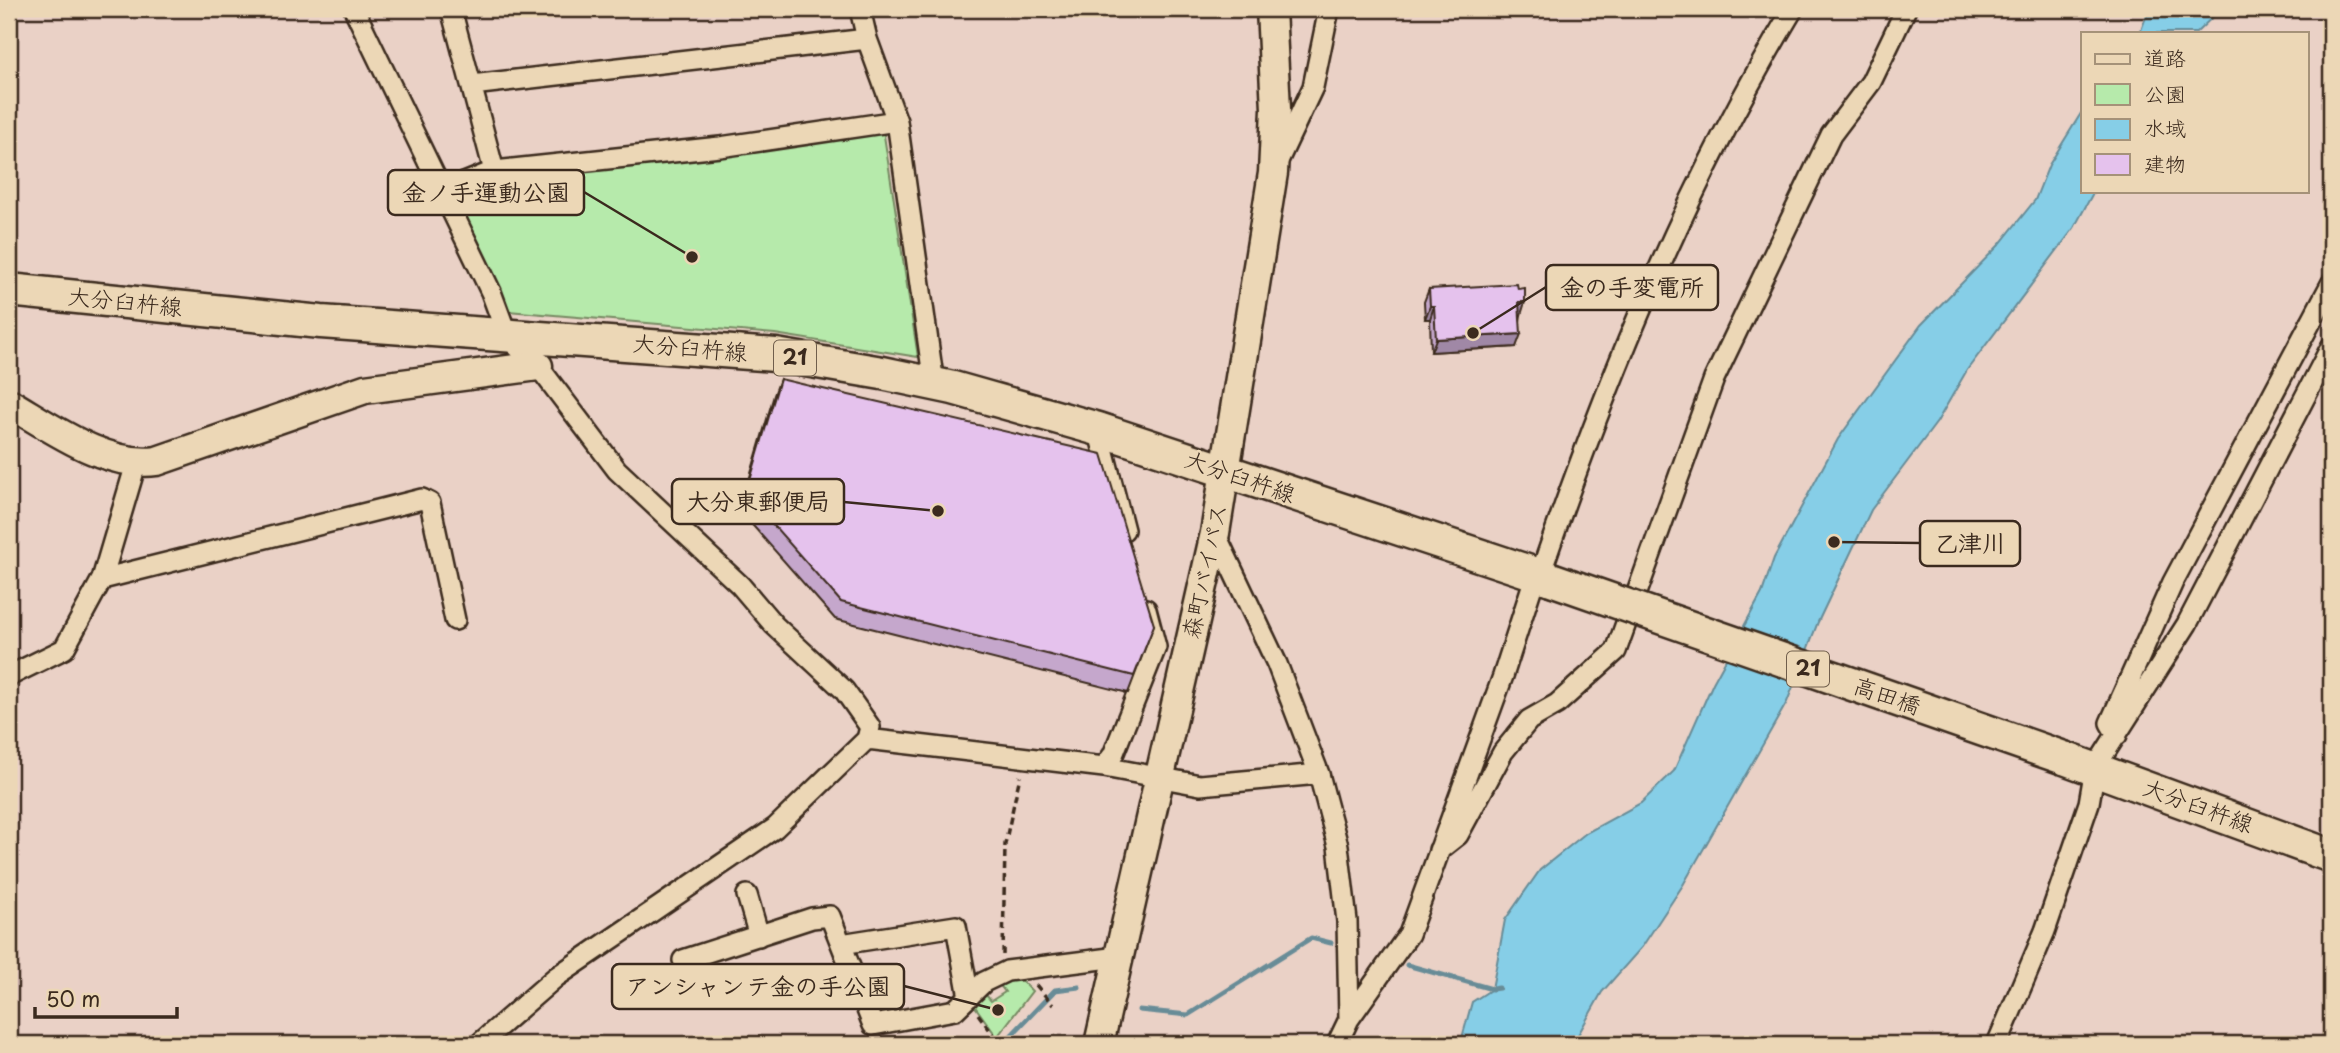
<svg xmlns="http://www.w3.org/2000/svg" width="2340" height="1053" viewBox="0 0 2340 1053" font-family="'Playpen Sans','Klee One',sans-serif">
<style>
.green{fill:#b6eaab;stroke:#788a64;stroke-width:2}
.water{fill:#86cee7;stroke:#688c97;stroke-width:2}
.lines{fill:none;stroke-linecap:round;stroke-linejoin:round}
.stream{stroke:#688c97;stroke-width:5}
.street-casing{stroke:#3b2a1e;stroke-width:24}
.secondary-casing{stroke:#3b2a1e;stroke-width:33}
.primary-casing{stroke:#3b2a1e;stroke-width:37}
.path{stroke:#3b2a1e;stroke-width:3.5;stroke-dasharray:7 5;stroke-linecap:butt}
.street{stroke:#ecd7b6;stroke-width:19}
.secondary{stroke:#ecd7b6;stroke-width:28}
.primary{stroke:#ecd7b6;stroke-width:32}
.primary-bridge-casing{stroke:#3b2a1e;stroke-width:37;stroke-linecap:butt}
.primary-bridge{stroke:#ecd7b6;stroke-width:32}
.wall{fill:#c5a7cc;stroke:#3b2a1e;stroke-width:2}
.shaded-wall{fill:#a088a6;stroke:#3b2a1e;stroke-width:2}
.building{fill:#e5c2ed;stroke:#3b2a1e;stroke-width:2}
.labels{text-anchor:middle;stroke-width:5;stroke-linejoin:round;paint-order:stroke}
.shield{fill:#ecd7b6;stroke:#705e4c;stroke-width:2}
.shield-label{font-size:21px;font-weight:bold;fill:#3b2a1e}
.street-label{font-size:23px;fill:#3b2a1e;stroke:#ecd7b6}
.leader{fill:none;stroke:#3b2a1e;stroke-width:2.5}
.callout-dot{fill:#3b2a1e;stroke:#ecd7b6;stroke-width:2.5}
.callout{fill:#ecd7b6;stroke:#3b2a1e;stroke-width:2.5}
.callout-label{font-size:24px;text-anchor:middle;font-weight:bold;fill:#3b2a1e}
</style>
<rect width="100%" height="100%" fill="#ead1c6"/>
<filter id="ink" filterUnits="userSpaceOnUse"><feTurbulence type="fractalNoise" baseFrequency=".0143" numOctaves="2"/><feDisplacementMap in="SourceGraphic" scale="14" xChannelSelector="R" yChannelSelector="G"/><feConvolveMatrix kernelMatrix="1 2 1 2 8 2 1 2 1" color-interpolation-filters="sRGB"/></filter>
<g filter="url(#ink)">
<path class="green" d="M883,129L918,357L775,334L508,311L457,203L525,179Z
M1020,979L1032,991L997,1037L974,1005L986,995L991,1001L1005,992L999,984Z"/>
<path class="water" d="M2149,9H2221L2196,33H2140Z
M2083,110V191H2094L2074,228L1967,370L1937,422L1871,510L1818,622L1787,702L1683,885L1642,947L1602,992L1573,1044H1456L1462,1038L1472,1002L1492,989L1505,920L1540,870L1586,833L1641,803L1674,771L1713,683L1762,593L1774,558L1838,439L1921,325L1999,245L2035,200L2049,165Z"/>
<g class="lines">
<path class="stream" d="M1407,965L1492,989L1499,988
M1139,1010L1188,1015L1311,938L1331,943
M1003,1044L1055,990L1079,987"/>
<defs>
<path id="street" d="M354,9L491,292L508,338L538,366L617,470L740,585L774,625L844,690L870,727L867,739L775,828L556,977L479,1044
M451,9L494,171L720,147L897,121
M860,9L867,39L897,121L934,384
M472,85L867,39
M1277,163L1313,87L1329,9
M442,192L494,171
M1098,429L1124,530
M1215,533L1277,664L1319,774L1338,846L1347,921L1349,1019L1337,1044
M1540,575C1607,379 1686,187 1793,9
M102,579L136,464
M9,676L64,649L102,579L422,499L430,503L455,620
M2117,735L2110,723L2173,582L2331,284
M867,739L1104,767L1200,785L1319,774
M1104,767L1113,755L1156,647L1146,609
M1439,850L1458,835L1503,752L1529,720L1557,704L1616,651L1714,379L1831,135L1871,82L1906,9
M747,895L759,936
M841,944L956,926L969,997
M683,960L812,918L830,916L873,1025L955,1010L984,982L1007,971L1118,957
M1349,1019L1409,934L1503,676L1536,574
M1997,1044L2045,931L2089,803L2095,768L2187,624L2331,347"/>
<path id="secondary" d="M9,403C52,428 106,468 157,461L365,389L538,366
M1099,1044L1215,533L1273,173L1276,109L1271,9"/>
<path id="primary" d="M9,290L321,322L776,355L882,373L953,388L1098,429L1551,579
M2064,758L2331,856"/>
</defs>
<use href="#street" class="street-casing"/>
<use href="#secondary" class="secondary-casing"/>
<use href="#primary" class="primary-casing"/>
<path class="path" d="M1003,955L1005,844L1020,776
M1036,985L1053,1005
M978,1014L995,1037L987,1044"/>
<use href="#street" class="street"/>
<use href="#secondary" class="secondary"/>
<use href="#primary" class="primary"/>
<defs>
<path id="primary-bridge" d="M1551,579L2064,758"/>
</defs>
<use href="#primary-bridge" class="primary-bridge-casing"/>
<use href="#primary-bridge" class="primary-bridge"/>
</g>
<path class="wall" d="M1429,289L1521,315L1516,347L1431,352L1430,319H1425L1424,302Z
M780,379L1154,625L1128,693L835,619L740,511L774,395Z"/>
<path class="shaded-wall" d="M1519,302H1525L1521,315H1515Z
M1430,306H1434L1430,319H1425Z
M1521,334L1516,347L1431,352L1436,339Z"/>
<path class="building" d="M1517,284L1518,289L1525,288V302H1519L1521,334L1436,339L1434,306H1430L1429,289Z
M780,379L1102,454L1154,625L1134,676L841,602L746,494Z"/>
</g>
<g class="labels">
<g class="shield">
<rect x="774" y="340.5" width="42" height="35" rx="5"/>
<rect x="1787" y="651.5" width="42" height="35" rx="5"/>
</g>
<g class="shield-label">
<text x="795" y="365">21</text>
<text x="1808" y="676">21</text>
</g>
<g class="street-label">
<text transform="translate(125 302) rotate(6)" y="8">大分臼杵線</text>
<text transform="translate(690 348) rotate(5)" y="8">大分臼杵線</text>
<text transform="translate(1240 477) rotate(19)" y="8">大分臼杵線</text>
<text transform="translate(1205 571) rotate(-78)" y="8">森町バイパス</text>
<text transform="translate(1887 696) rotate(19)" y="8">高田橋</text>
<text transform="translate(2198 806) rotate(20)" y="8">大分臼杵線</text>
</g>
</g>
<path class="leader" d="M692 257L584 192M1473 333L1546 287M938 511L844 502M1834 542L1920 543M998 1010L904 986"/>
<g class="callout-dot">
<circle cx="692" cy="257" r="7"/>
<circle cx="1473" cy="333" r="7"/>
<circle cx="938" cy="511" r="7"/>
<circle cx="1834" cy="542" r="7"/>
<circle cx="998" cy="1010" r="7"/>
</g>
<g class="callout">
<rect x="388" y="170" width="196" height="45" rx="7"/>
<rect x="1546" y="265" width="172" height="45" rx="7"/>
<rect x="672" y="479" width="172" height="45" rx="7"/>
<rect x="1920" y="521" width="100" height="45" rx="7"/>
<rect x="612" y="964" width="292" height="45" rx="7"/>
</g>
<g class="callout-label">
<text x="486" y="201">金ノ手運動公園</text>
<text x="1632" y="296">金の手変電所</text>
<text x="758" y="510">大分東郵便局</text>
<text x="1970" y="552">乙津川</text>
<text x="758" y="995">アンシャンテ金の手公園</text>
</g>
<rect width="2340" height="1053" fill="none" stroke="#ecd7b6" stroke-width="35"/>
<rect x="18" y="18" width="2305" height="1018" fill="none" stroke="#3b2a1e" stroke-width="2.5" filter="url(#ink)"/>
<rect x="2081" y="32" width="228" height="161" fill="#ecd7b6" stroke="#a59279" stroke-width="2"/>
<rect x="2095" y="54" width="35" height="10" fill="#ecd7b6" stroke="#a59279" stroke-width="2"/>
<text x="2144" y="66" font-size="21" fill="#3b2a1e">道路</text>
<rect x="2095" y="84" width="35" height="21" fill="#b6eaab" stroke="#a59279" stroke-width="2"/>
<text x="2144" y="102" font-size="21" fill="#3b2a1e">公園</text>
<rect x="2095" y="119" width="35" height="21" fill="#86cee7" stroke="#a59279" stroke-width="2"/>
<text x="2144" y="136" font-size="21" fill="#3b2a1e">水域</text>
<rect x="2095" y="154" width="35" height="21" fill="#e5c2ed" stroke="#a59279" stroke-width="2"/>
<text x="2144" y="172" font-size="21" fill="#3b2a1e">建物</text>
<path d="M35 1007v10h142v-10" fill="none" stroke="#3b2a1e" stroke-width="3.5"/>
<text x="46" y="1007" font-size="21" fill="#3b2a1e" stroke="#ecd7b6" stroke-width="5" paint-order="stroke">50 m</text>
</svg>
